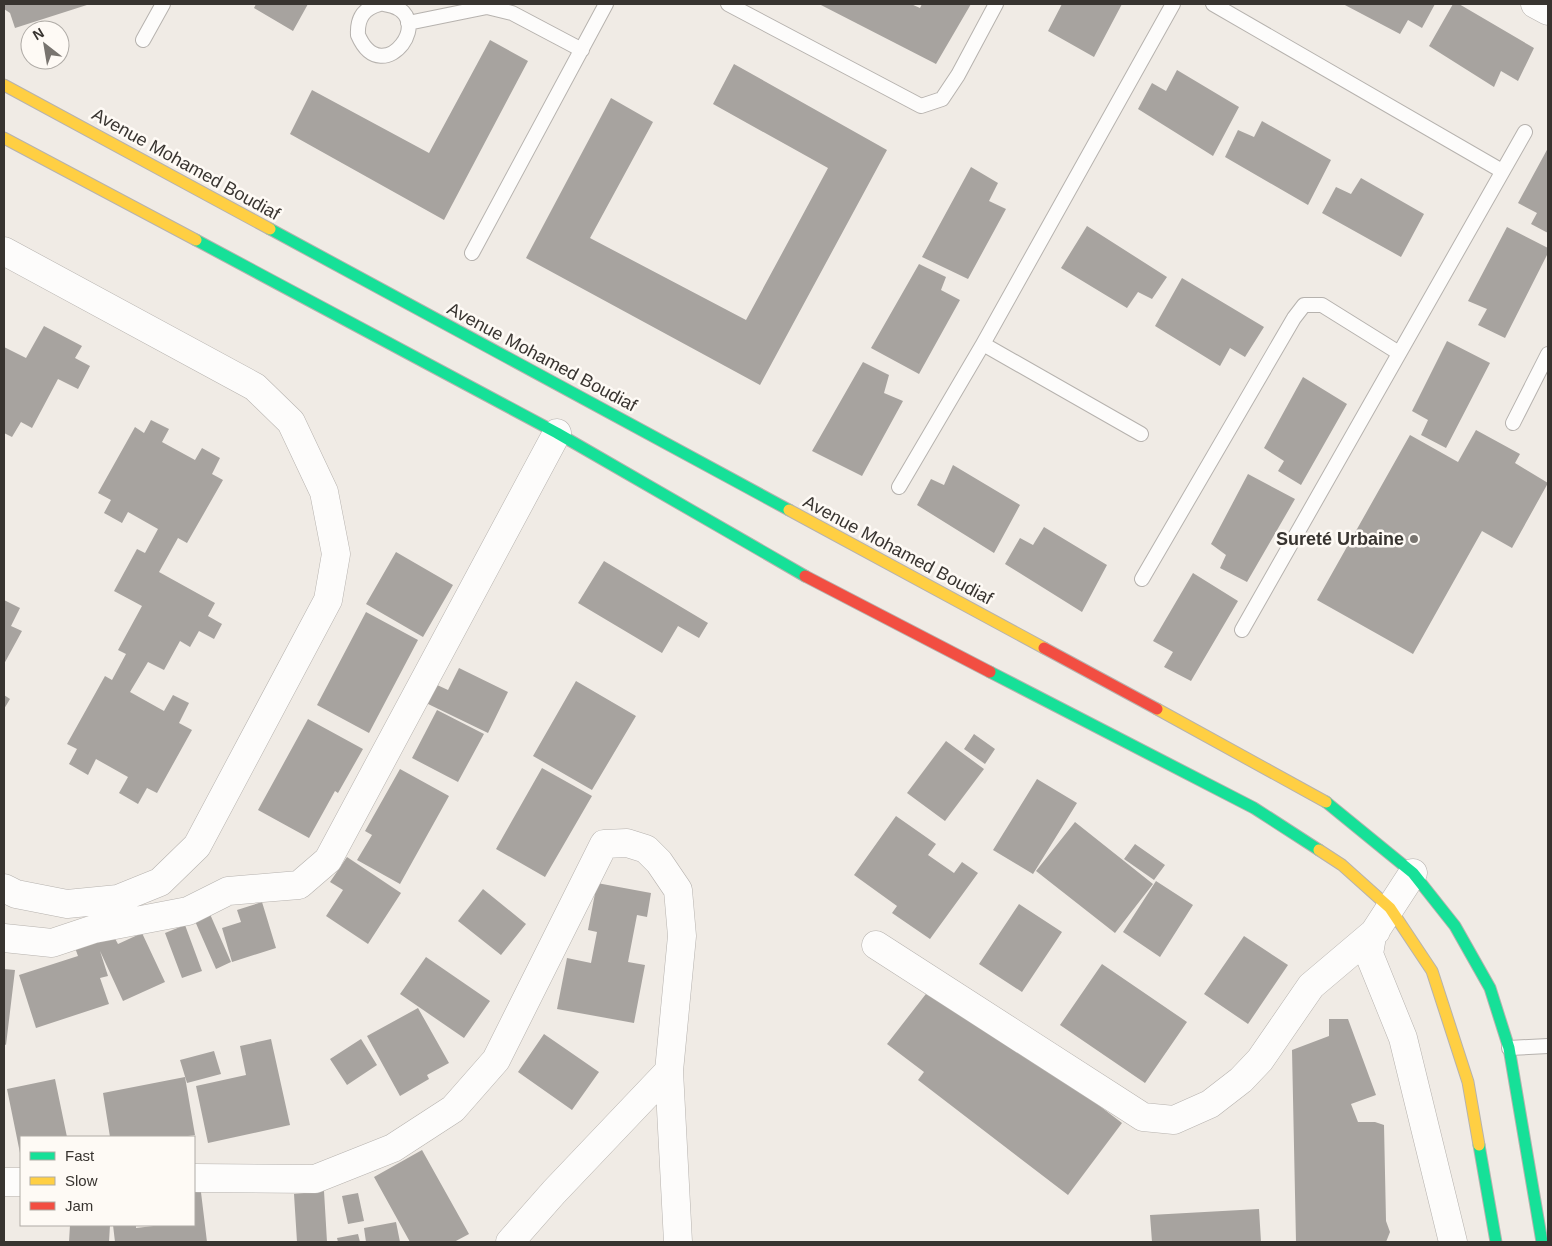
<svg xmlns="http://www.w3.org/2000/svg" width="1552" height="1246" viewBox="0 0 1552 1246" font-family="Arial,sans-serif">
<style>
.building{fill:#a7a39f}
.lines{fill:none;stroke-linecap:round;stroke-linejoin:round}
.lane-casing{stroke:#b6b2ae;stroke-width:16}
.street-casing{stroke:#b6b2ae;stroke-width:29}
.fast-casing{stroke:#b6b2ae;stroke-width:13}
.slow-casing{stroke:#b6b2ae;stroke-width:13}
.jam-casing{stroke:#b6b2ae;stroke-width:13}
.lane{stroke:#fdfcfb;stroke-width:14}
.street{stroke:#fdfcfb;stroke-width:28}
.fast{stroke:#16e098;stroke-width:11}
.slow{stroke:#ffcf43;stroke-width:11}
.jam{stroke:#f24e42;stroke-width:11}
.poi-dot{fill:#78746f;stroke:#fefaf5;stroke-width:2}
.labels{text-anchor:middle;stroke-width:5;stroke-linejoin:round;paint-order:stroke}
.street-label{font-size:18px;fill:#383430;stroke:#fefaf5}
.poi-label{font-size:18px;font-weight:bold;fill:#383430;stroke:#fefaf5;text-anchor:end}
</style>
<rect width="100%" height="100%" fill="#f0ebe5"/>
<path class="building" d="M4,4H90L15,28L10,13L4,9Z
M256,4H308L293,31L254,8Z
M819,4H911L920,8L922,4H971L936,64Z
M1062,4H1122L1094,57L1048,31Z
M1343,4H1435L1422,28L1408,20L1400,34Z
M1453,4H1459L1534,48L1518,81L1501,71L1494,87L1429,46Z
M490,40L528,61L444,220L290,134L312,90L429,153Z
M734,64L887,150L760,385L526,258L611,98L653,122L590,238L746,320L828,168L713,104Z
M1177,70L1239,107L1213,156L1138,109L1152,83L1166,91Z
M1262,121L1331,160L1308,205L1225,157L1238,130L1254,137Z
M1548,148V233L1531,224L1537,213L1518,203Z
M971,167L998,183L989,201L1006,209L968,279L922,257Z
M1361,178L1424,214L1401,257L1322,213L1336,187L1351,194Z
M1087,226L1167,277L1152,299L1138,292L1127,308L1061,268Z
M1507,227L1548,248V253L1505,338L1478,325L1487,309L1468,301Z
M919,264L946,277L941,290L960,300L919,374L871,348Z
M1182,278L1264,327L1245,357L1230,348L1220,366L1155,326Z
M44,326L82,346L75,358L90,366L78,389L58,379L32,428L21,422L12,437L4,433V347L26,358Z
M1447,341L1490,363L1446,448L1421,435L1428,420L1412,411Z
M863,362L889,375L884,393L903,401L862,476L812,451Z
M1303,377L1347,404L1301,485L1278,471L1284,461L1264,448Z
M151,420L169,429L162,442L195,460L202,448L220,458L212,474L223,480L187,543L178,538L159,572L215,603L208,616L222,624L214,639L199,631L190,647L180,641L164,670L148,662L130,692L164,711L173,695L189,703L179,723L192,730L157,793L147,788L138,804L119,793L128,777L96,759L88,775L69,764L77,749L67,744L105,676L112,680L126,654L118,650L142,606L114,591L137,549L145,553L158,529L128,512L122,523L104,513L111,500L98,493L135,427L144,433Z
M1476,430L1520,454L1515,463L1548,483L1512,548L1482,531L1413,654L1317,600L1410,435L1458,462Z
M953,465L1020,505L994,553L917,505L931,479L944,485Z
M1248,474L1295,499L1247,582L1220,568L1226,555L1211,544Z
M1044,527L1107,565L1082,612L1005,564L1020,538L1033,545Z
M396,552L453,585L423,637L366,604Z
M604,561L708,623L699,638L678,626L662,653L578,603Z
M1193,573L1238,601L1191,681L1164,667L1173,652L1153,641Z
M4,600L20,608L11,626L22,631L4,664Z
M366,612L418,640L369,733L317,705Z
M459,668L508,692L488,733L426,703L435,684L448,690Z
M576,681L636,716L592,790L533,756Z
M4,695L10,699L4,709Z
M437,710L484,734L458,782L412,758Z
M308,719L363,749L338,793L335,791L309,838L258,810Z
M974,734L995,749L985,764L964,749Z
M946,741L984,769L945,821L907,793Z
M542,768L592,796L545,877L496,849Z
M400,769L449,796L400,884L357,860L372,835L365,831Z
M1037,779L1077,803L1033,874L993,850Z
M896,816L936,844L928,855L954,873L962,862L978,873L930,939L892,913L897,906L854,875Z
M1075,822L1153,884L1115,933L1036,871Z
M1135,844L1165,865L1154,880L1124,859Z
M347,857L401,893L368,944L326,916L343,890L330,882Z
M1156,881L1193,905L1160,957L1123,932Z
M597,883L651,893L647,917L637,915L628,962L645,965L634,1023L557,1009L567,958L591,963L597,932L588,930Z
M483,889L526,924L501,955L458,921Z
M262,902L276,948L232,962L222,928L241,922L237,910Z
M1019,904L1062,932L1022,992L979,964Z
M206,905L231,962L216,969L191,912Z
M185,925L202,971L182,978L165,933Z
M142,933L165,982L123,1001L100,951L108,976L100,978L109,1004L36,1028L19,975L78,956L74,945L113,935L118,944Z
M1244,936L1288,965L1248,1024L1204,994Z
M426,957L490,1001L464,1038L400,994Z
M1102,964L1187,1022L1145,1083L1060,1025Z
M4,969L15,970L6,1045L4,1044Z
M936,981L1122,1123L1068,1195L918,1080L924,1072L887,1044Z
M418,1008L449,1063L427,1075L429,1079L400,1096L367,1036Z
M1329,1019H1348L1376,1095L1351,1104L1358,1122H1375L1384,1125L1386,1221L1390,1232L1386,1242H1296L1292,1050L1329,1036Z
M544,1034L599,1072L572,1110L518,1072Z
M271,1039L290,1125L208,1143L196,1086L246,1075L240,1046Z
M361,1039L377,1065L347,1085L330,1059Z
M214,1051L221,1074L187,1083L180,1060Z
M185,1077L195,1135L181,1137H110L103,1093Z
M55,1079L67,1137H21L20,1153L7,1089Z
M422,1150L469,1234L454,1242H410L374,1177Z
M194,1184H200L207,1242H115L113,1225H136V1228L162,1225H194Z
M324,1191L327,1242H297L294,1194Z
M358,1193L364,1221L348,1224L342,1196Z
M1259,1209L1261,1242H1152L1150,1215Z
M396,1222L400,1242H366L364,1228Z
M70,1225H110L109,1242H69Z
M358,1234L360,1242H338L337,1238Z"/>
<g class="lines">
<defs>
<path id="lane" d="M380,4C364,8 357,18 358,35C383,93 442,12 384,4
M728,4L921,106L942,99L958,75L996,4
M1213,4L1502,171
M408,23L487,7L512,13L582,50
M143,40L163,4
M472,253L606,4
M983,344L1141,434
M1513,423L1548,354
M899,487L983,344L1173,4
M1142,579L1294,318L1304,305H1322L1399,353
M1242,630L1525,132
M1509,1048L1548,1046"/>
<path id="street" d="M1535,4L1548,11
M4,251L255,387L291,422L324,492L336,554L328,600L197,846L160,882L118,899L67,904L16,894L4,888
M1413,873L1372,936L1369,954L1403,1038L1453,1242
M4,938L52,943L94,929L188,911L228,891L299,885L328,860L557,433
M876,945L1143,1117L1174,1120L1210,1104L1241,1080L1260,1060L1311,986L1376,931
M194,1178L315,1179L393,1148L453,1109L496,1060L604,844L627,843L646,849L659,862L678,890L682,936L669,1071L678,1242
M4,1182H21
M510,1242L554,1192L669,1071"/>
<path id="fast" d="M270,229L789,510
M196,240L557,433L805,576
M990,672L1254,808L1319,850
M1326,802L1413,873L1455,926L1490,988L1509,1048L1542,1242
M1479,1145L1496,1242"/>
<path id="slow" d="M4,85L270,229
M4,138L196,240
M789,510L1044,648
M1157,709L1326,802
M1319,850L1342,865L1390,908L1432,971L1468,1082L1479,1145"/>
<path id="jam" d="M805,576L990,672
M1044,648L1157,709"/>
</defs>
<use href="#lane" class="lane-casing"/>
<use href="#street" class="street-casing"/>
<use href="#fast" class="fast-casing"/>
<use href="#slow" class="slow-casing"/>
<use href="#jam" class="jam-casing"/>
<use href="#lane" class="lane"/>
<use href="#street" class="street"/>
<use href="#fast" class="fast"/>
<use href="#slow" class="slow"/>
<use href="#jam" class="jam"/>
</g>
<circle class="poi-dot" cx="1414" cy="539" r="5"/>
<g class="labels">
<g class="street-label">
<text transform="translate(186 164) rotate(29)" y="6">Avenue Mohamed Boudiaf</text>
<text transform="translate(542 357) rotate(28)" y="6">Avenue Mohamed Boudiaf</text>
<text transform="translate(898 550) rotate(28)" y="6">Avenue Mohamed Boudiaf</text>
</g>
<g class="poi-label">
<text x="1404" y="545">Sureté Urbaine</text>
</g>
</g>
<rect width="1552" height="1246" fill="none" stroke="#383430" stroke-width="10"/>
<rect x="20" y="1136" width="175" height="90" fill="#fefaf5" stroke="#afaba6"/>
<rect x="30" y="1152" width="25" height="8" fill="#16e098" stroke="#afaba6"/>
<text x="65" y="1161" font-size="15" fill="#383430">Fast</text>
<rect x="30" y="1177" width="25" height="8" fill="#ffcf43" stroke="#afaba6"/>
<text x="65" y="1186" font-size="15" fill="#383430">Slow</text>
<rect x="30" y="1202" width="25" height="8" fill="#f24e42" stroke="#afaba6"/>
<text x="65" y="1211" font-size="15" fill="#383430">Jam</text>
<g transform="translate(45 45) rotate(329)"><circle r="24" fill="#fefaf5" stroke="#afaba6"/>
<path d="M0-4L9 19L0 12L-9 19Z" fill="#78746f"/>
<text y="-8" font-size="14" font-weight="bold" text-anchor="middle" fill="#383430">N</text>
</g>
</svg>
